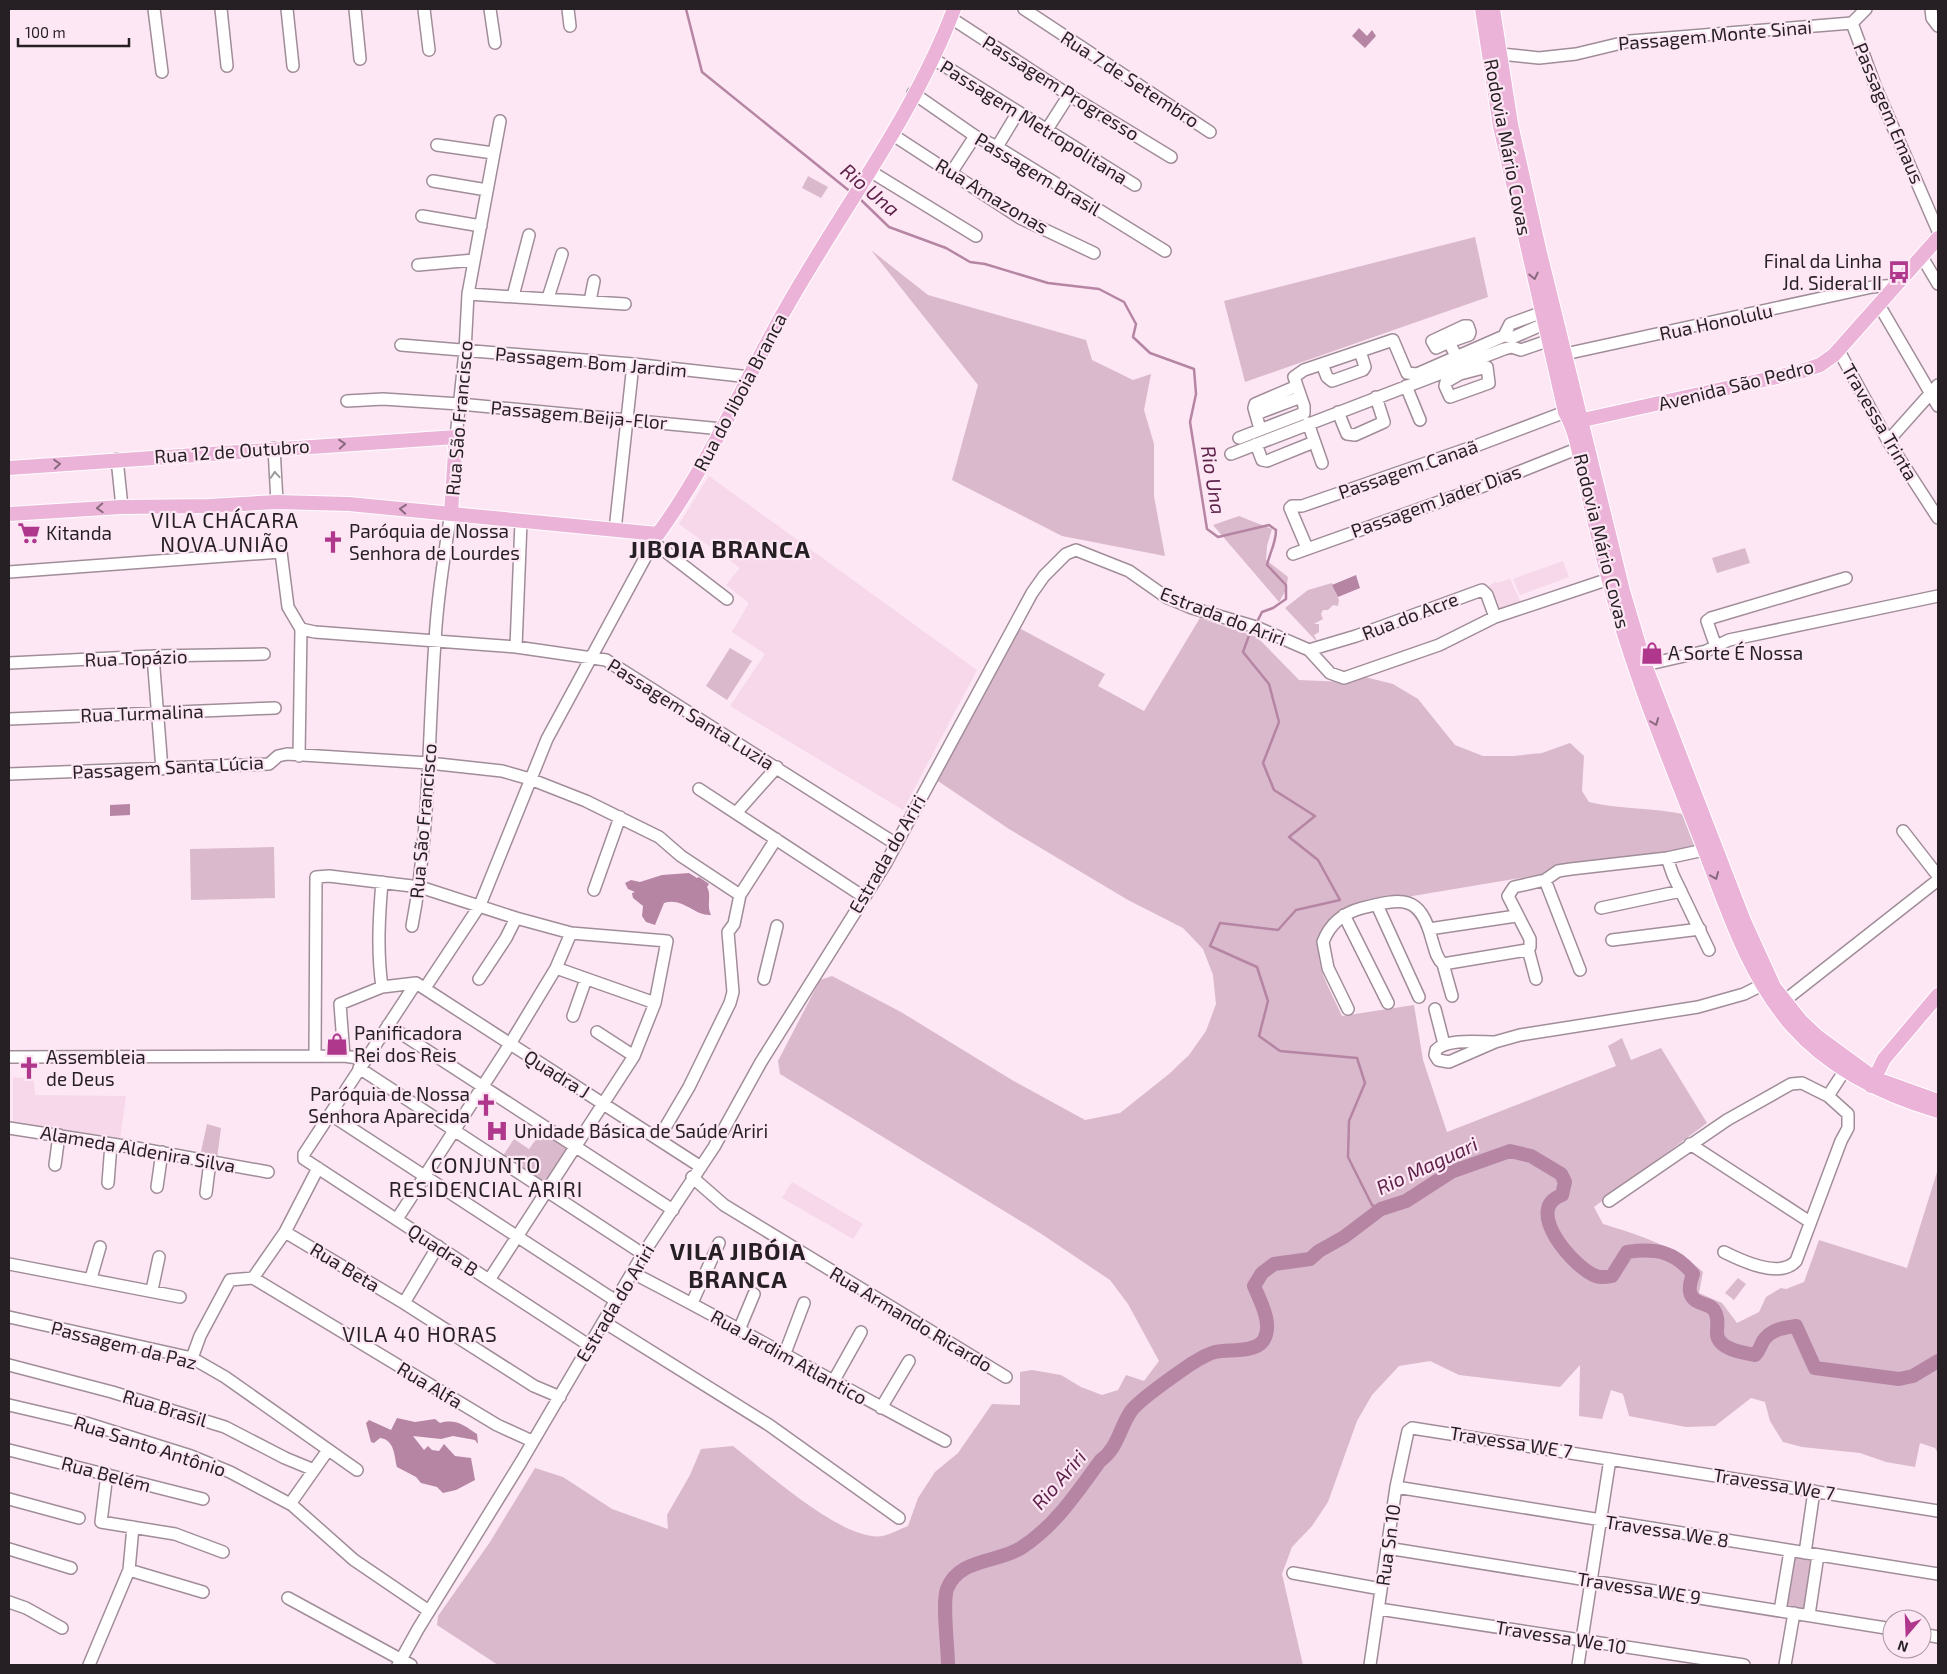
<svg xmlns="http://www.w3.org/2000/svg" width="1947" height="1674" viewBox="0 0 1947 1674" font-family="'Exo 2',sans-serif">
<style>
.built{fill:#f6d8ea}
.green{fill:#dab9cd}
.water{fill:#b585a3}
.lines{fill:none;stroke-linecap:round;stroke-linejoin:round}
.stream{stroke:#b585a3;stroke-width:2.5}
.river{stroke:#b585a3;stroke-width:14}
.minor-casing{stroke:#a18d99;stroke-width:14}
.major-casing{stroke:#fff;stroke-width:16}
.minor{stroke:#fff;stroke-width:11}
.major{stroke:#ecb3d8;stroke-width:14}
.oneway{stroke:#89697e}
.oneway2{stroke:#9d9a9c}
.labels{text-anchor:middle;stroke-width:4.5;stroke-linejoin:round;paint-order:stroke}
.street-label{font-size:19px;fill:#261f23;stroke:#fde7f4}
.poi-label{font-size:19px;fill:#261f23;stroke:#fde7f4;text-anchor:start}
.water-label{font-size:20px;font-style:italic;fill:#5e224b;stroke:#fde7f4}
.quarter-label{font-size:21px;letter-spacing:1px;fill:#261f23;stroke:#fde7f4}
.district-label{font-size:24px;font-weight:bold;letter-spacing:1px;fill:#261f23;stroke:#fde7f4}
</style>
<rect width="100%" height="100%" fill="#fde7f4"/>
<path class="built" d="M709,476L977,670L903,810L730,706L765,654L732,632L749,603L726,585L740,568L679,524Z
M1563,561L1569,577L1520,595L1513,579Z
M1510,579L1522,605L1497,614L1486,588L1496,581L1497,583Z
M13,1077L34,1079L35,1095L126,1096L120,1140L13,1125Z
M792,1182L863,1224L853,1239L782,1198Z"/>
<path class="green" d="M808,176L828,187L821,198L802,188Z
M1475,237L1488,297L1245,382L1224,301Z
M871,250L928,295L1086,340L1092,360L1133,380L1151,374L1144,410L1154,444V496L1165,556L1062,536L952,480L978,385Z
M1239,516L1272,529L1267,546L1266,560L1288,577L1286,590L1279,602L1213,525Z
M1745,548L1750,563L1717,573L1712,558Z
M1332,583L1339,600L1338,606L1333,605L1328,610H1323L1321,614L1323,619L1314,624H1319V632L1314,635L1318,643L1285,608L1308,590Z
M1200,618L1257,637L1299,680L1346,682L1361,676L1393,684L1418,699L1455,745L1483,756H1513L1542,753L1570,743L1584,756L1582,791L1589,802C1621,810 1654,807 1687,815L1699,848L1347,907C1303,951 1319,966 1342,1016L1414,1005L1423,1060L1447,1132L1616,1066L1608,1046L1622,1038L1631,1060L1661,1048L1707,1123L1594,1207L1603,1224C1639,1235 1675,1246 1703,1272L1699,1293L1722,1303L1737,1323L1759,1312L1766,1297L1781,1288L1786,1289L1804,1282L1819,1240L1907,1268L1938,1169V1453L1935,1448L1920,1443L1915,1467L1886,1462L1860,1453L1802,1447L1783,1442L1770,1421L1765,1402L1751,1398L1715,1426L1686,1427L1629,1416L1623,1394L1611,1390L1602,1419L1579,1416L1580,1365L1560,1387L1459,1375L1430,1361L1399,1366L1372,1395L1357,1421L1328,1502L1312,1526L1292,1547L1282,1574L1303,1665H498L437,1625L438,1616L490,1542L535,1468L563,1477L612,1509L668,1529L667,1515L690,1475L701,1449L733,1446C764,1470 844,1543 883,1536C891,1534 900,1529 908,1526L918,1498L935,1472L958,1453L992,1404L1020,1405V1372L1032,1370L1061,1375L1081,1387L1102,1395L1118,1390L1126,1375L1144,1381L1159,1361L1128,1304L1110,1280L1040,1233L780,1074L778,1061L820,980L832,976L901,1012L1012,1080L1085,1120L1120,1113L1169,1074L1189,1055L1206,1031L1216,1004L1213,975L1203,949L1183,928L1128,900L1009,829L938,781L1019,628L1105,674L1098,686L1144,711Z
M730,648L752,661L727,700L706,686Z
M274,847L275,898L191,900L190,849Z
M207,1124L221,1128L217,1159L200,1156Z
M542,1131L571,1150L547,1190L500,1160L514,1139L529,1149Z
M1738,1278L1746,1284L1734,1300L1725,1293Z
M1793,1556L1813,1559L1804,1612L1784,1608Z"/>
<path class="water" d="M1359,28L1367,36L1372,30L1376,36L1365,48L1352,36Z
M1356,575L1360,588L1338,597L1332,585Z
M130,804V815L110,816V805Z
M689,873L697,878L699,877L709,884L707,887C712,896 706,905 711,915C694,916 683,897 664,903L655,925L646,922L642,916L643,906L633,898L632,893L635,892L628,889L625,883L631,880L640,882L662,875Z
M397,1418L415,1422L435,1419L440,1423C456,1418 465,1426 477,1434L478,1444L475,1440L453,1436L441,1439L413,1436L424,1450L428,1446L432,1450L439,1451L444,1444L455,1456L471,1458L475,1480L456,1490L443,1493L437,1487L421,1483L416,1477L397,1467C394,1456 395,1440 380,1438L374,1443L371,1442L366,1423L369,1420L391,1430Z"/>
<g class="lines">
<path class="stream" d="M686,9L702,72L852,193
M859,198L889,227L946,248L970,262L985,264L1048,283L1099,289L1124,302L1136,324L1133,337L1150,353L1194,369L1196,394L1190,422L1207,529L1218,537L1269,525L1276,530C1276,543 1270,552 1267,565L1286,585V599L1273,608L1262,612L1256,624
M1251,630L1243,652L1269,684L1279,722L1263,763L1274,790L1315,816L1289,837L1318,860L1340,900L1296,910L1278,930L1220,923L1210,946L1257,967L1268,1001L1259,1036L1280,1051L1357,1058L1365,1083L1349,1121L1348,1157L1372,1205L1381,1209"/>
<path class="river" d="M948,1665C948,1647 942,1604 947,1589C959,1558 997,1563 1021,1548C1055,1526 1076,1494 1100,1461C1118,1448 1119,1429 1131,1411C1140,1399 1178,1373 1191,1364C1199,1359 1207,1354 1215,1352C1228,1349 1254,1353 1263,1341C1274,1325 1260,1301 1254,1286L1262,1273L1274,1264L1310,1259L1319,1251L1344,1237L1381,1209L1406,1201L1451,1172L1510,1151L1531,1156L1561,1174L1565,1182L1562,1195C1522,1209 1575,1269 1596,1276C1601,1278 1607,1277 1612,1276L1627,1252C1656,1248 1674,1251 1693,1274C1689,1285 1686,1298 1701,1303C1706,1305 1710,1305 1714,1310C1719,1317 1717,1325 1717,1333C1717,1349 1743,1353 1755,1355C1760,1350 1760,1347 1763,1341C1771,1329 1783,1328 1796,1326L1815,1368L1899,1379L1913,1376L1938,1361"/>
<defs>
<path id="minor" d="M154,9L162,72
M221,9L227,66
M287,9L293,66
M355,9L360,59
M424,9L429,50
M490,9L495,43
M568,9L570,26
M1024,9L1210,132
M1931,9L1932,18L1938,26
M951,18L1069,95L1171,157
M1852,23L1876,88L1938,231
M1852,23L1866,9
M1492,53L1539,58L1576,54L1630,41L1852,23
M932,58L1135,185
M913,93L975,136L997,147L1165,251
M1046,131L1069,95
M893,135L1020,218L1094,253
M437,145L493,153
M997,147L1018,112
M870,171L976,236
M951,173L975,136
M433,181L487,190
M422,216L481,226
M1922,257L1938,284
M418,265L474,260
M468,294L625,304
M513,296L529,235
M548,298L562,254
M590,301L594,281
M1879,305L1938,406
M1504,336L1510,324L1543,312
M1449,342L1436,348L1432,341L1464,326H1468L1470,332L1469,335L1449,342L1457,358
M401,345L633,364L750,377
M1839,351L1888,441L1938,518
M1565,354L1872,287L1897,285
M1322,364L1327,377L1332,381L1363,370L1365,367L1360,351
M1458,366L1460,374L1446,382L1445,386L1450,397L1489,383L1487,367L1460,374
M1406,386L1420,420
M347,401L383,399L460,404L722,429
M1338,412L1347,434L1355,435L1384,422L1376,397
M1256,414L1301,397
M1308,423L1322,463
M1260,429L1254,408L1255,404L1297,386
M456,437L465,351L468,294L500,121
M1239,438L1304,413V406L1294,377L1304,370L1393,340L1407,373L1417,374L1504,336L1514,337L1546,323
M1888,441L1938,385
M1256,444L1262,460L1267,461L1314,442
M274,448L277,502
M1231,454L1504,349L1512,347L1521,350L1550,340
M117,459L122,507
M615,530L633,364
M653,542L727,599
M1307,548L1290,508L1292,506H1302L1478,445L1565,412
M1293,554L1481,487L1579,448
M9,572L281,552L288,607L301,629L299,756
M301,629L315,632L516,647L606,660L896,844
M516,647L521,522
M1716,647L1707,621L1711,618L1846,578
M1309,650L1356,636L1482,590L1487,595L1495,617
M153,656L162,769
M9,663L153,656L264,654
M1645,665L1706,651L1729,640L1938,596
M9,719L275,708
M9,774L269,764L278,756L287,754L429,763L502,771L530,779L586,801L659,837L681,856L740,895
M699,789L864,897
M736,813L777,767
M1903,831L1938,876
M1667,858L1673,875L1709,950
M1545,880L1558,871L1571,869L1667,858L1704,850
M594,890L620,817
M1377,905L1419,997
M1601,908L1681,891
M1344,915L1388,1003
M412,926C430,832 428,737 435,642C437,599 444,555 451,513
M1429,929L1516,916
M1612,940L1700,929
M1528,949L1536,979
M1443,964L1452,996
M556,968L655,1003
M479,979L506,938L516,918
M764,979L777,926
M416,983L304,1154V1159L590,1346
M382,987C377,951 379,917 382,882
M425,988L480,905L547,739L658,534
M1784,1001L1938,880
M1348,1009L1328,968L1323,942C1330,923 1343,913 1362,908C1403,898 1420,894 1432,940C1435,949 1436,958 1443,964L1527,950L1530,947V939L1508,896L1514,887L1545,880L1580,970
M1435,1009L1444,1044
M573,1016L586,979
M388,1025L673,1210
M597,1032L634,1056
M1495,1042C1480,1042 1447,1038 1436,1050L1435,1055L1438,1060L1449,1062L1495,1042L1520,1035L1698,1007L1744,994L1762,985
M315,1056L316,877L329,876L420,887L516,918L571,933L667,941L655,1003L634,1056L489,1280
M344,1056L340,1004L382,987L416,983L701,1167
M9,1057L344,1056L365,1059
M359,1068L643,1254
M331,1115L616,1301
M9,1128L131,1147L268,1172
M659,1138L689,1087L730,1003L733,992L728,932L734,924L740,895L776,839
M1690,1144L1810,1222
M55,1165L59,1135
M692,1177L724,1205L1006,1377
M108,1183L111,1144
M157,1187L162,1152
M206,1193L210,1161
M1609,1201L1727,1120L1791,1084L1802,1083L1828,1096
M397,1219L510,1044L556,968L571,933
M285,1232L404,1303L534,1386L560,1397
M1724,1252C1742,1261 1780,1279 1796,1261L1841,1141L1848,1128V1114L1828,1096L1845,1070
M9,1264L180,1297
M633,1273C738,1327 840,1386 945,1441
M91,1278L100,1247
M253,1278L497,1425L532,1441
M152,1290L159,1257
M404,1303L438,1246
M692,1303L719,1243
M9,1317L192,1358L225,1377L357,1470
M604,1322L769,1425L899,1518
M739,1330L754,1294
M785,1353L804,1303
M192,1358L200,1336L230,1280L253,1278L285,1232L318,1168
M9,1365L112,1392L225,1427L285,1458L314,1470
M833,1382L861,1332
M9,1405L86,1423L191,1456L230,1472L292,1505L354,1560L429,1611
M881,1408L909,1361
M9,1450L203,1499
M107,1474L101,1522L175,1534L223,1552
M1396,1487L1938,1574
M9,1499L79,1518
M290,1504L328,1450
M1387,1548L1892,1629
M9,1549L71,1568
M1805,1553L1814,1491
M129,1570L203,1592
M1293,1573L1381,1589
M288,1598L411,1665
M9,1602L26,1608L62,1628
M1379,1609L1744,1665
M1780,1611L1790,1551
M1809,1615L1818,1555
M1922,1634L1938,1637
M89,1665L129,1570L133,1527
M398,1665L418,1629L521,1462L643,1254L714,1147L761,1062L886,863L1032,593L1044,576L1066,554L1076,550L1129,571L1166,597L1192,608L1256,627L1309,650L1330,673L1344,678L1439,645L1495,617L1609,579
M1370,1665L1396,1487L1408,1431L1412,1428L1938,1511
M1578,1665L1610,1459
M1785,1665L1794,1613"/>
<path id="major" d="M1482,9L1500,126L1565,412C1577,433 1579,456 1585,480C1592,512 1600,545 1608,577C1630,665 1665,749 1698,833C1724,899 1745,972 1792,1026C1831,1070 1883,1095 1938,1111
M1493,9L1511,124L1539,249L1623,591L1645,665L1744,921L1774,987L1801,1021L1818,1037L1874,1078L1938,1101
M1574,422L1799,372L1820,365L1834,355L1938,238
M9,468L456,437L451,513
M9,514L121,507L209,506L277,502L349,504L658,534C712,460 747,374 793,296C848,201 915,112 954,9
M1871,1086L1884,1059L1938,995"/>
</defs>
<use href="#minor" class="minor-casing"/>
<use href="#major" class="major-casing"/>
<use href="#minor" class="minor"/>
<use href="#major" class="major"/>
</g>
<defs><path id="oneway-chevron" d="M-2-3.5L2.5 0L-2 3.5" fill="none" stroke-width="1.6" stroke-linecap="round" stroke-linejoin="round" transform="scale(1.25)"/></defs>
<g class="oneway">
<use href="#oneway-chevron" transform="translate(1534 276) rotate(78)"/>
<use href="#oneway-chevron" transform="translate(342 444) rotate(-4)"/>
<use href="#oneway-chevron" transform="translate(57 464) rotate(-5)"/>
<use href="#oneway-chevron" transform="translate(100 508) rotate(177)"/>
<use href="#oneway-chevron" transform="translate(403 509) rotate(-175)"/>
<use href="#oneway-chevron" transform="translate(1655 722) rotate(69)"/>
<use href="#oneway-chevron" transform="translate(1715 876) rotate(68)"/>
</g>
<use class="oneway2" href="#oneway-chevron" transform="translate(275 475) rotate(-94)"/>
<defs>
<symbol id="bus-bare" viewBox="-9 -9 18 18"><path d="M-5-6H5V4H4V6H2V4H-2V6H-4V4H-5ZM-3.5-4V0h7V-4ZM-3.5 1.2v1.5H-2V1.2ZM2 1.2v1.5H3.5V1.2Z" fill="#af378c" stroke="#fde7f4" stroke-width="2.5" paint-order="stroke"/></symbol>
<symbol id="supermarket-bare" viewBox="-9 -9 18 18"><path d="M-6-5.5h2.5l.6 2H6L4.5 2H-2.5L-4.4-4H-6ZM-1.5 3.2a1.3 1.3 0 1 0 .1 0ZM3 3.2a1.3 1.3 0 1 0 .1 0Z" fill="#af378c" stroke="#fde7f4" stroke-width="2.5" paint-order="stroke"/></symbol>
<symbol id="church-bare" viewBox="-9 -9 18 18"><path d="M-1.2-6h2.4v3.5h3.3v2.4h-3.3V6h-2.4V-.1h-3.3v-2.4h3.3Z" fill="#af378c" stroke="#fde7f4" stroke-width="2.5" paint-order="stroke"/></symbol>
<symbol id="shop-bare" viewBox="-9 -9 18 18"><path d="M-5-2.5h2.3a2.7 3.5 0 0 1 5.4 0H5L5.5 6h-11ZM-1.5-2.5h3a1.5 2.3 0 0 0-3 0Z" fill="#af378c" stroke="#fde7f4" stroke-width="2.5" paint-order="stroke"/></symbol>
<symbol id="hospital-bare" viewBox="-9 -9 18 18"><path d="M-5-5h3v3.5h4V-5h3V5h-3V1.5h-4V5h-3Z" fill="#af378c" stroke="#fde7f4" stroke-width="2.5" paint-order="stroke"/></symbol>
</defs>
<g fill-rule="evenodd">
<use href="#bus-bare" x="1883" y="256" width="32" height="32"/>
<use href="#supermarket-bare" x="13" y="517" width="32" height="32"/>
<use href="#church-bare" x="317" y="526" width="32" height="32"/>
<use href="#shop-bare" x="1636" y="637" width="32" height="32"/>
<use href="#shop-bare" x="321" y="1028" width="32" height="32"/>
<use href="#church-bare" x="13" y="1052" width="32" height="32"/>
<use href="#church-bare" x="470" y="1089" width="32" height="32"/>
<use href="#hospital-bare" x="481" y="1115" width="32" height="32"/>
</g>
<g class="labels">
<g class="street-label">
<text transform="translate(1715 35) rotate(-5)" y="7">Passagem Monte Sinai</text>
<text transform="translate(1130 79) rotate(33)" y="7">Rua 7 de Setembro</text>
<text transform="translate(1061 88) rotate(32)" y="7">Passagem Progresso</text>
<text transform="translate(1889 113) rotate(67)" y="7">Passagem Emaus</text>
<text transform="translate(1034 122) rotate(32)" y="7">Passagem Metropolitana</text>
<text transform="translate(1508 147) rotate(79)" y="7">Rodovia Mário Covas</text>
<text transform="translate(1038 174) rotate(31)" y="7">Passagem Brasil</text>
<text transform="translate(992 196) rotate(31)" y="7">Rua Amazonas</text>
<text transform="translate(1716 322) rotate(-12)" y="7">Rua Honolulu</text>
<text transform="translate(591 362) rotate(5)" y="7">Passagem Bom Jardim</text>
<text transform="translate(1736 385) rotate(-14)" y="7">Avenida São Pedro</text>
<text transform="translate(740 392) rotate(-62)" y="7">Rua do Jiboia Branca</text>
<text transform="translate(579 415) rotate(5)" y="7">Passagem Beija-Flor</text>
<text transform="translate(459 418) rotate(-85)" y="7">Rua São Francisco</text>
<text transform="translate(1880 422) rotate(60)" y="7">Travessa Trinta</text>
<text transform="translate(232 451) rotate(-4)" y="7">Rua 12 de Outubro</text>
<text transform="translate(1408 469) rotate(-19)" y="7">Passagem Canaã</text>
<text transform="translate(1436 501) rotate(-20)" y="7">Passagem Jader Dias</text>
<text transform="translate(1602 541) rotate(76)" y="7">Rodovia Mário Covas</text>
<text transform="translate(1223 616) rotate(21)" y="7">Estrada do Ariri</text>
<text transform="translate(1410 616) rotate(-21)" y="7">Rua do Acre</text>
<text transform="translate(136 658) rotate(-2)" y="7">Rua Topázio</text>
<text transform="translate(142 713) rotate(-2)" y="7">Rua Turmalina</text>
<text transform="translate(691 714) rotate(32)" y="7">Passagem Santa Luzia</text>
<text transform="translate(168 767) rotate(-3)" y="7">Passagem Santa Lúcia</text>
<text transform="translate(423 821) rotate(-85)" y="7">Rua São Francisco</text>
<text transform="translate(887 854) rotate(-60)" y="7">Estrada do Ariri</text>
<text transform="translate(557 1074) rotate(32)" y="7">Quadra J</text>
<text transform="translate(138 1149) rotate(10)" y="7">Alameda Aldenira Silva</text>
<text transform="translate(443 1250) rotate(33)" y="7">Quadra B</text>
<text transform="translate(345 1267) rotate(31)" y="7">Rua Beta</text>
<text transform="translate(615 1303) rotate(-59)" y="7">Estrada do Ariri</text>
<text transform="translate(911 1319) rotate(31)" y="7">Rua Armando Ricardo</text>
<text transform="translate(124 1345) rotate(14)" y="7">Passagem da Paz</text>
<text transform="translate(789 1357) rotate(29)" y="7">Rua Jardim Atlantico</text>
<text transform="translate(430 1385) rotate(31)" y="7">Rua Alfa</text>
<text transform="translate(165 1408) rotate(17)" y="7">Rua Brasil</text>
<text transform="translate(1511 1442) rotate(9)" y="7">Travessa WE 7</text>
<text transform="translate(150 1446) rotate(18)" y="7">Rua Santo Antônio</text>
<text transform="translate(106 1474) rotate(15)" y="7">Rua Belém</text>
<text transform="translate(1774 1484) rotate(9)" y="7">Travessa We 7</text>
<text transform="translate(1667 1531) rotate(9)" y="7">Travessa We 8</text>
<text transform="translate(1388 1545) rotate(-82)" y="7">Rua Sn 10</text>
<text transform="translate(1639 1588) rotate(9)" y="7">Travessa WE 9</text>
<text transform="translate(1561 1637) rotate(9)" y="7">Travessa We 10</text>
</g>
<g class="poi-label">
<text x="1882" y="268" text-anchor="end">Final da Linha<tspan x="1882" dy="22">Jd. Sideral II</tspan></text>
<text x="349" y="538">Paróquia de Nossa<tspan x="349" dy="22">Senhora de Lourdes</tspan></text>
<text x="46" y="540">Kitanda</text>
<text x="1668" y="660">A Sorte É Nossa</text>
<text x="354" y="1040">Panificadora<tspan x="354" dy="22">Rei dos Reis</tspan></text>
<text x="46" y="1064">Assembleia<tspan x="46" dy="22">de Deus</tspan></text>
<text x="470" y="1101" text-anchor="end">Paróquia de Nossa<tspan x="470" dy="22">Senhora Aparecida</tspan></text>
<text x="514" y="1138">Unidade Básica de Saúde Ariri</text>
</g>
<g class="water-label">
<text transform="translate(870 190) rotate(40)" y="7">Rio Una</text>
<text transform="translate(1213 480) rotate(81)" y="7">Rio Una</text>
<text transform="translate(1427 1166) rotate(-25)" y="7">Rio Maguari</text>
<text transform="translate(1059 1480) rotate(-49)" y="7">Rio Ariri</text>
</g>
<g class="quarter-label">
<text x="225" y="528">VILA CHÁCARA<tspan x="225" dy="24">NOVA UNIÃO</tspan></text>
<text x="486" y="1173">CONJUNTO<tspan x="486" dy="24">RESIDENCIAL ARIRI</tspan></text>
<text x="420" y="1342">VILA 40 HORAS</text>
</g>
<g class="district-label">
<text x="720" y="558">JIBOIA BRANCA</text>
<text x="738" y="1260">VILA JIBÓIA<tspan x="738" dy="28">BRANCA</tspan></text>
</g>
</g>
<rect width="1947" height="1674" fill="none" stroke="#261f23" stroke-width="20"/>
<g transform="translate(1907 1634) rotate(199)"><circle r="24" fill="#fde7f4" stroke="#a797a0"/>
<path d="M0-4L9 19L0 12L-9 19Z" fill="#af378c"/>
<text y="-8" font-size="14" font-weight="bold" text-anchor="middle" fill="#261f23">N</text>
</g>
<path d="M18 38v8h111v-8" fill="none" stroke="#261f23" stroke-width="2.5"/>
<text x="25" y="38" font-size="15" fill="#261f23" stroke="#fde7f4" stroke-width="4" paint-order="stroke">100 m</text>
</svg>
